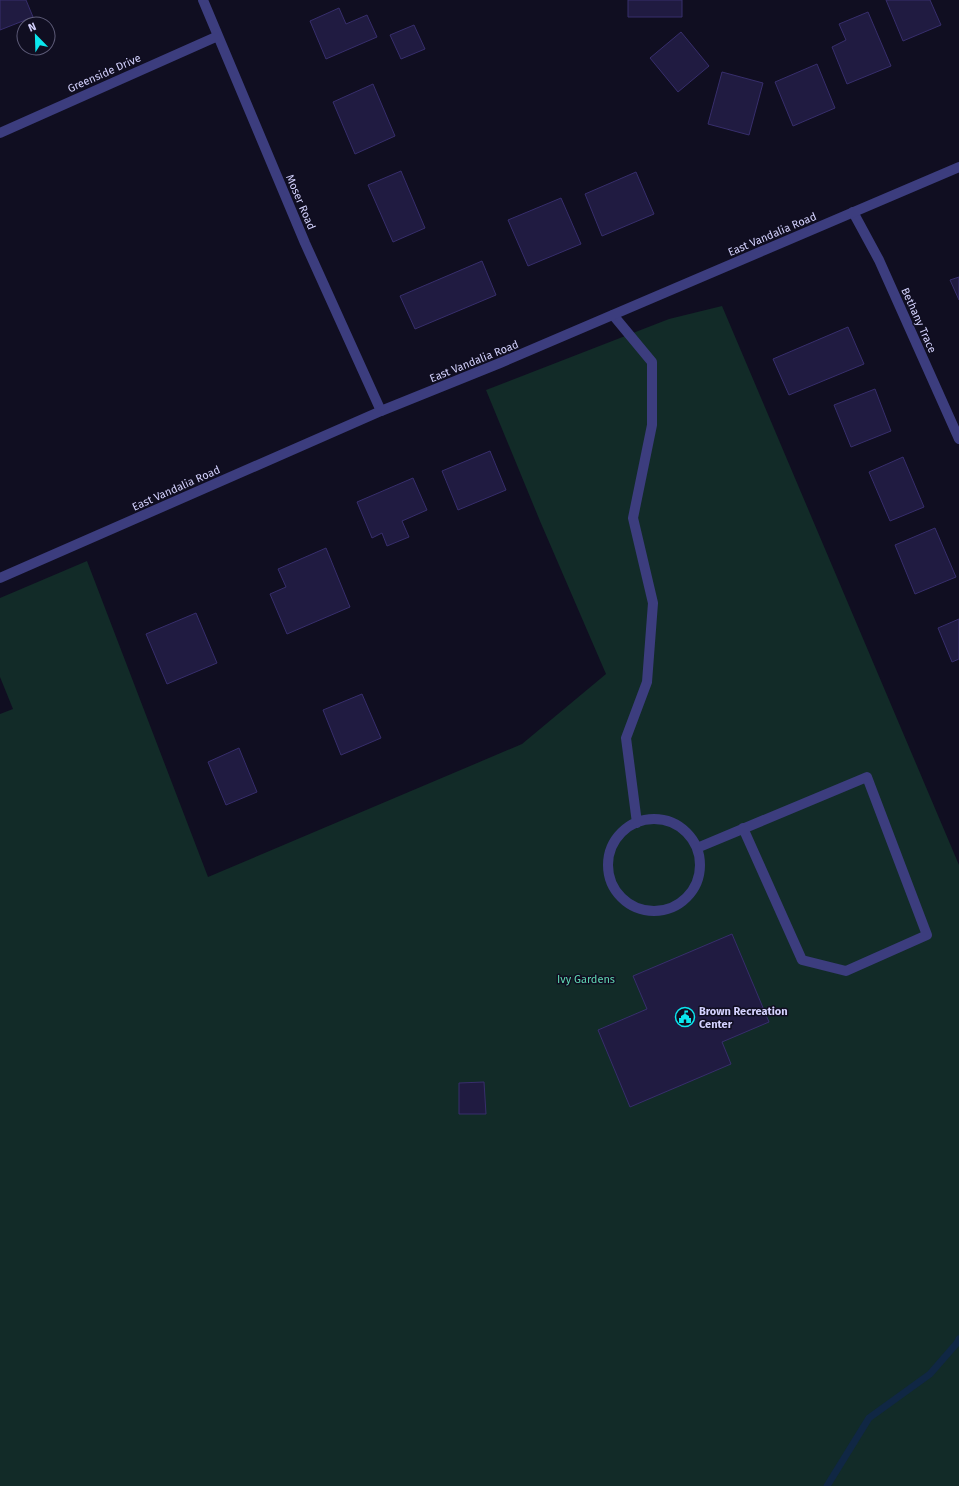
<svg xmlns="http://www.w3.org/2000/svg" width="959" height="1486" viewBox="0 0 959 1486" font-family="'Fira Sans',sans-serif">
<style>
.green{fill:#122b28}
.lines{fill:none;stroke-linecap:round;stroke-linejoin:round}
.stream{stroke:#102744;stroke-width:7}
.building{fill:#201b41;stroke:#372e6c}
.service{stroke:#3c3d7e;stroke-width:10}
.minor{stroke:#3c3d7e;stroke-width:10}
.tertiary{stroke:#3c3d7e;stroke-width:10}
.labels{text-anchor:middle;stroke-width:3;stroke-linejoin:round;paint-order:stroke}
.street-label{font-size:11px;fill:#d3d1fd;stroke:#100e21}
.park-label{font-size:11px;fill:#60d9b3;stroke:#100e21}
.poi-label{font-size:11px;font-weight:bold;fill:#d3d1fd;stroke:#100e21;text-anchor:start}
</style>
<rect width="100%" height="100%" fill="#100e21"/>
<path class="green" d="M722,306L959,865V1486H0V714L13,709L0,677V598L87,561L208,877L522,744L606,674L540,521L486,390L669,319Z"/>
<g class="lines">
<path class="stream" d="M827,1486L869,1418L930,1374L957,1343L959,1339"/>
</g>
<path class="building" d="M0,0H26L33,17L0,30Z
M628,0H682V17H628Z
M886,0H930L941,25L903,41Z
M339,8L346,24L367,15L377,37L326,59L310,21Z
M868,12L891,66L847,84L832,47L846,40L839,24Z
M414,25L425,49L401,59L390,35Z
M681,32L709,66L678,92L650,58Z
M817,64L835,108L793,126L775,82Z
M722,72L763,83L749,135L708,124Z
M373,84L395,136L355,154L333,102Z
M401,171L425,228L393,242L368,185Z
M636,172L654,214L602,236L585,194Z
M561,198L581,244L528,266L508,220Z
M482,261L496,295L415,329L400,296Z
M959,277V300L950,280Z
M848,327L864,364L789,395L773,359Z
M875,389L891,431L851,447L834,405Z
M490,451L506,490L458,510L442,471Z
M903,457L924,507L890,521L869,472Z
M413,478L427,510L402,521L409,537L387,546L382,533L372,538L357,502Z
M935,528L956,577L915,594L895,545Z
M326,548L350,607L287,634L270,594L286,587L278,569Z
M196,613L217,663L167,684L146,634Z
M959,619V659L952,662L938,628Z
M362,694L381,738L341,755L323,710Z
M239,748L257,792L226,805L208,762Z
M732,934L769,1022L722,1042L731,1064L630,1107L598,1030L647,1009L633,976Z
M484,1082L486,1114H459V1083Z"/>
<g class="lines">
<path class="service" d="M613,315L652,362V425L633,518L653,603L647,682L626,738L637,823
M608 865a46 46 0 1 1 92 0a46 46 0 1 1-92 0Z
M697,848L867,777L927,935L846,971L802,960L743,828"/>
<path class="minor" d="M203,0L305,243L381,411
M0,133L218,36
M853,212L879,260L959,439"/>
<path class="tertiary" d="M0,578L381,411L500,363L959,167"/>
</g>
<defs>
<symbol id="civic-ring" viewBox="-11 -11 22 22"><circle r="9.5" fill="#100e21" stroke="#0be7ee" stroke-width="1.5"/><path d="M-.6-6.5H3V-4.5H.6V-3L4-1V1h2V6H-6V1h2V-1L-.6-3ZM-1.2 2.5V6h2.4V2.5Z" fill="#0be7ee"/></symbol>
</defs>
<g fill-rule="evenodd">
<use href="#civic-ring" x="674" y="1006" width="22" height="22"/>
</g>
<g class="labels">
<g class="street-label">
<text transform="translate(104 73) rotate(-24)" y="4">Greenside Drive</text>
<text transform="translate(301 202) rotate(67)" y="4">Moser Road</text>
<text transform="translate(772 234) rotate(-23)" y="4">East Vandalia Road</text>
<text transform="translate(919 320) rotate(66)" y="4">Bethany Trace</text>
<text transform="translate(474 361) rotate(-22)" y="4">East Vandalia Road</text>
<text transform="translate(176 488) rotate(-24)" y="4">East Vandalia Road</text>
</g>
<g class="park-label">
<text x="586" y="983">Ivy Gardens</text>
</g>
<g class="poi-label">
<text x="699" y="1015">Brown Recreation<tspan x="699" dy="13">Center</tspan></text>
</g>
</g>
<g transform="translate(36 36) rotate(337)"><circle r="19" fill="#100e21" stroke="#5e5c79"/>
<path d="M0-3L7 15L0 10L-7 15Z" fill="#0be7ee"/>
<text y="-6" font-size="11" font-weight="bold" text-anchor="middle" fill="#d3d1fd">N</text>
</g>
</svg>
